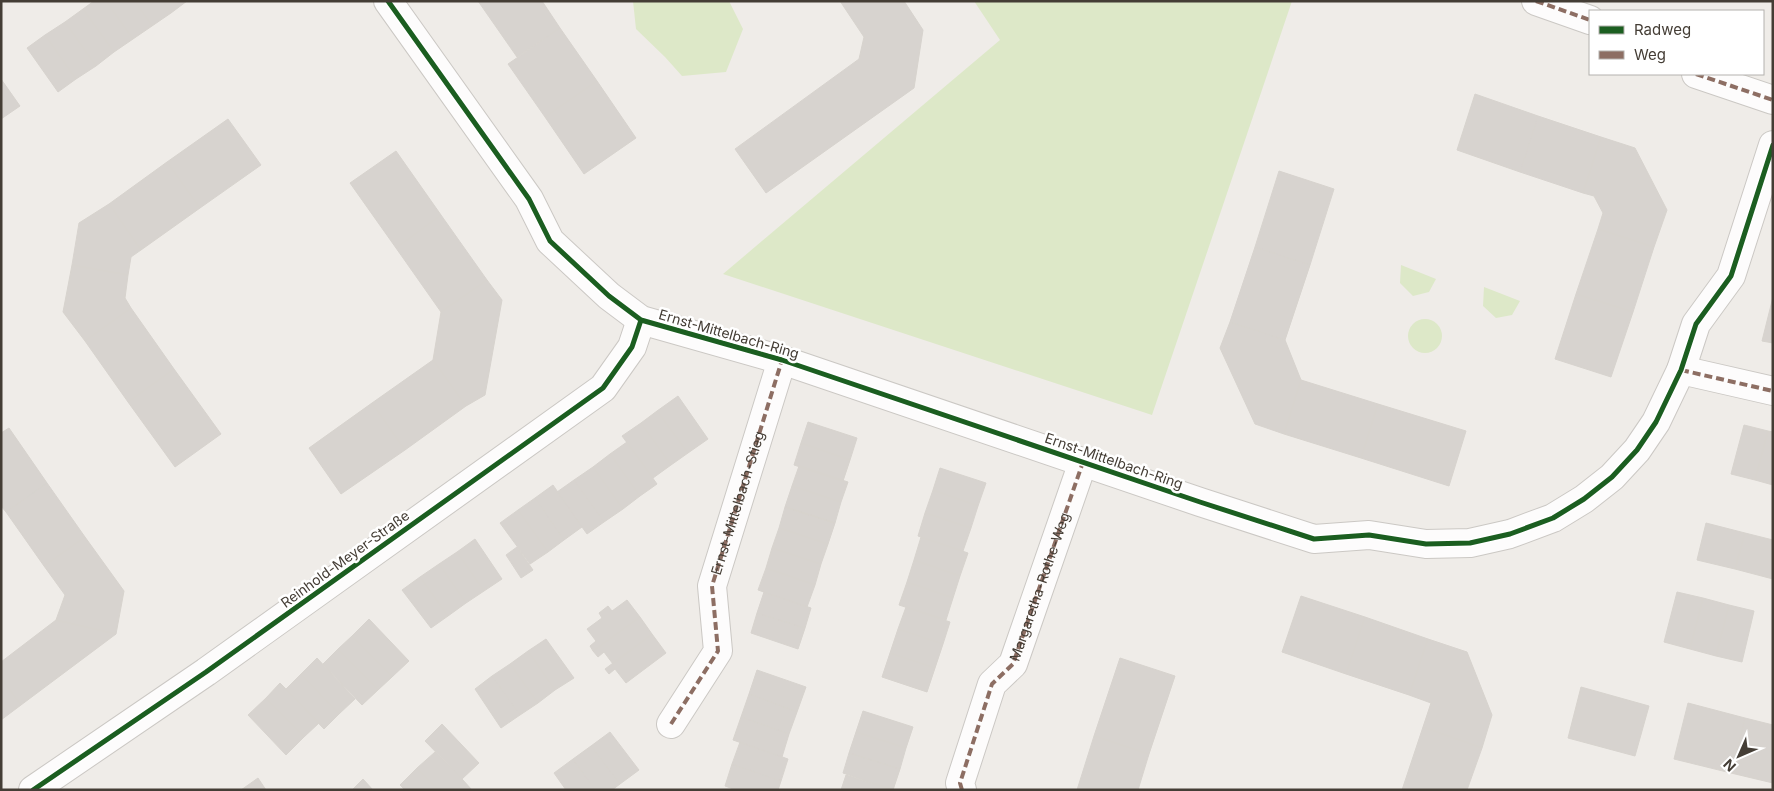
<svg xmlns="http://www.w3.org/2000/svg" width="1774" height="791" viewBox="0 0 1774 791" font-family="Inter,sans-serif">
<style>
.green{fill:#dde8c8}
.building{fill:#d7d3cf;stroke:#d7d3ce}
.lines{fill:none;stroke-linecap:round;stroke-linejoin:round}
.minor-casing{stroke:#cbc8c4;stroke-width:30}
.minor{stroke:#fdfcfc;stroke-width:28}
.quiet{stroke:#8d6e63;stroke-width:4;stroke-dasharray:8 4;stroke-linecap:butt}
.cycleway-casing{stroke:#fff;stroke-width:8}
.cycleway{stroke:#1b5e20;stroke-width:5}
.labels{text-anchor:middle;stroke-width:5;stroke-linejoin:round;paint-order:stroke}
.street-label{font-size:14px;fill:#443d35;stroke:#fff}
</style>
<rect width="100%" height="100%" fill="#efece8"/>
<path class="green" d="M633,1H729L743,29L726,72L682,76L665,57L636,29Z
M974,1H1292L1152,415L723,274L1000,40Z
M1401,265L1436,279L1429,292L1413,296L1400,283Z
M1484,287L1520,301L1512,315L1496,318L1483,306Z
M1408 336a17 17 0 1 1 34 0a17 17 0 1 1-34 0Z"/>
<path class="building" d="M94,1H106L133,39L114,52L83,9Z
M106,1H135L152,26L133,39Z
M135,1H163L171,13L152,26Z
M163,1H187L171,13Z
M478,1H542L560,28L517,57Z
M840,1H904L923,30L914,88L766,193L735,149L859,59L864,37Z
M83,9L114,52L96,66L65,22Z
M65,22L96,66L76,79L45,35Z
M560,28L597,81L545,117L508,64Z
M45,35L76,79L58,92L27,48Z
M1,79L20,106L1,119Z
M597,81L636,138L584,174L545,117Z
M1475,94L1538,116L1520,172L1457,150Z
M1538,116L1601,137L1583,193L1520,172Z
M228,119L261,165L200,208L167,162Z
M1601,137L1635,148L1667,210L1654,247L1598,229L1603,213L1594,196L1583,193Z
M396,151L441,215L396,248L350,183Z
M167,162L200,208L141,250L109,204Z
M1279,171L1334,189L1310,265L1255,247Z
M109,204L141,250L131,257L128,275L72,265L79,223Z
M441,215L487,280L441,312L396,248Z
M1598,229L1654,247L1633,312L1576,294Z
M1255,247L1310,265L1285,340L1230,322Z
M72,265L128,275L125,298L131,308L85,341L63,312Z
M487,280L502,300L485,395L466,406L433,360L441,312Z
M1576,294L1633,312L1611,377L1555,359Z
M1773,297V343L1762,341Z
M131,308L174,369L128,402L85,341Z
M1230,322L1285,340L1301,380L1284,434L1255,424L1220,348Z
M433,360L466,406L405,450L372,403Z
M174,369L221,434L175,467L128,402Z
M1301,380L1378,404L1361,458L1284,434Z
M678,396L708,439L688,453L657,411Z
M372,403L405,450L341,494L309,448Z
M1378,404L1466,431L1449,486L1361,458Z
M657,411L688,453L671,465L641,423Z
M808,422L857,438L850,460L801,443Z
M641,423L671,465L653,478L622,436Z
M1744,425L1768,431L1755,480L1731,474Z
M9,428L47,483L6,512L1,506V433Z
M1768,431L1773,432V485L1755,480Z
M627,442L657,484L640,496L610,454Z
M801,443L850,460L843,481L794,465Z
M610,454L640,496L623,509L593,467Z
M799,466L848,482L841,502L792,486Z
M593,467L623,509L604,522L574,480Z
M940,468L986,483L978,506L933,490Z
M574,480L604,522L587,534L557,492Z
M47,483L85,537L44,566L6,512Z
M553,485L582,527L564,540L535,498Z
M792,486L841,502L835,523L785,507Z
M933,490L978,506L971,528L925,513Z
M535,498L564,540L548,552L518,510Z
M785,507L835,523L828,544L779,528Z
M518,510L548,552L530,564L500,523Z
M925,513L971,528L963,551L918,536Z
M1706,523L1745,533L1735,569L1697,560Z
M779,528L828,544L821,564L772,548Z
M1745,533L1773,540V579L1735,569Z
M85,537L124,591L116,634L56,620L65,595L44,566Z
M921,537L968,553L960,576L914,560Z
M475,539L502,579L484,591L457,552Z
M517,547L533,570L521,578L506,555Z
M772,548L821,564L815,585L766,568Z
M457,552L484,591L466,603L439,564Z
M914,560L960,576L953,598L907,582Z
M439,564L466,603L448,616L420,577Z
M766,568L815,585L807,607L758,590Z
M420,577L448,616L431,628L402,590Z
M907,582L953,598L946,620L899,605Z
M764,592L811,608L805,628L757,613Z
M1677,592L1703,598L1690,649L1664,642Z
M1301,596L1365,617L1346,674L1282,652Z
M1703,598L1729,605L1716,656L1690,649Z
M627,600L640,617L593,651L590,646L596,641L587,629L602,618L599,613L608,606L612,611Z
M1729,605L1754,611L1742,662L1716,656Z
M906,607L950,622L943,644L898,629Z
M757,613L805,628L798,649L751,633Z
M640,617L652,634L613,664L604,652L598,657L593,651Z
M1365,617L1428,639L1409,695L1346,674Z
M369,619L409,661L392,677L352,636Z
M56,620L116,634L21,705L1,678V662Z
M898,629L943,644L935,668L890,653Z
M652,634L666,653L626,683L615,669L609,674L605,669Z
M352,636L392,677L378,690L338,649Z
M546,639L574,678L555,690L528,651Z
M1428,639L1467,652L1492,715L1482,748L1423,727L1431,703L1409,695Z
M338,649L378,690L362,705L323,664Z
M528,651L555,690L538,703L510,664Z
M890,653L935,668L927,692L882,677Z
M317,658L355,699L339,714L301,674Z
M1120,658L1175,676L1149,754L1094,736Z
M510,664L538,703L520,715L492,676Z
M757,670L806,687L797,712L749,694Z
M301,674L339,714L324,729L286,689Z
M492,676L520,715L501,728L475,689Z
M1,678L21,705L1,720Z
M280,683L319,723L304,737L266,698Z
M1581,687L1649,706L1635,756L1568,738Z
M749,694L797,712L789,734L741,717Z
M266,698L304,737L286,755L248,715Z
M1688,703L1745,718L1731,773L1674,759Z
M863,711L913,727L906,748L856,732Z
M741,717L789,734L782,757L733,740Z
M1745,718L1773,725V783L1731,773Z
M442,724L479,763L462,779L425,741Z
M1423,727L1482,748L1467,790H1402Z
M610,732L639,770L620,784L591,746Z
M856,732L906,748L900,769L849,753Z
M1094,736L1149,754L1138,790H1077Z
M740,742L788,759L781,781L732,764Z
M591,746L620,784L612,790H595L573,759Z
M435,752L462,779L472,790H438L417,768Z
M849,753L900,769L893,790L843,773Z
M573,759L595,790H566L554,773Z
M732,764L781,781L778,790H736L725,786Z
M417,768L438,790H405L400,785Z
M846,775L893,790H841Z
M258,778L266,790H241Z
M363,779L373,790H352Z"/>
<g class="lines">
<defs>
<g id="minor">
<path d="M388,1L529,199L550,241L609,296L641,320L782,360L1200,502L1314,539L1369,535L1426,544L1470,543L1510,534L1553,518L1584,499L1612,477L1637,450L1656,422L1681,370L1696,324L1731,276L1773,145"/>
<path d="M1536,1L1590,20"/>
<path d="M1696,74L1773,100"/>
<path d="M1681,370L1773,391"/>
<path id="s1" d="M671,724L718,651L712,586L782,360"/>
<path d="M33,790L206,672L603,388L632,347L641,320"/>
<path id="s2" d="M962,790L960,783L992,684L1013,664L1083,462"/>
</g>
</defs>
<use href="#minor" class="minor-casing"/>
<use href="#minor" class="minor"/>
<path class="quiet" d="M1536,1L1590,20
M1696,74L1773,100
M1681,370L1773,391
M671,724L718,651L712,586L782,360
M962,790L960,783L992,684L1013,664L1083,462"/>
<defs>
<path id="cycleway" d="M388,1L529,199L550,241L609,296L641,320L782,360L1200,502L1314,539L1369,535L1426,544L1470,543L1510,534L1553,518L1584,499L1612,477L1637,450L1656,422L1681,370L1696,324L1731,276L1773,145
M33,790L206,672L603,388L632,347L641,320"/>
</defs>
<use href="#cycleway" class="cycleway-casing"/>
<use href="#cycleway" class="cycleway"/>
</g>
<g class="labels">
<g class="street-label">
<text transform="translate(729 334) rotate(16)" y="5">Ernst-Mittelbach-Ring</text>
<text transform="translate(1114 461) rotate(19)" y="5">Ernst-Mittelbach-Ring</text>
<text dy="5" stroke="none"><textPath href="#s1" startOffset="239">Ernst-Mittelbach-Stieg</textPath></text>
<text transform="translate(345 559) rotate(-36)" y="5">Reinhold-Meyer-Straße</text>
<text dy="5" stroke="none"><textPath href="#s2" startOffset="222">Margaretha-Rothe-Weg</textPath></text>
</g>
</g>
<rect width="1774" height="791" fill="none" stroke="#443d35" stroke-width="5"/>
<rect x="1589" y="10" width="175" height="65" fill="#ffffff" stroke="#b4b1ae"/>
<rect x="1599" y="26" width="25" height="8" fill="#1b5e20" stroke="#b4b1ae"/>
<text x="1634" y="35" font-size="15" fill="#443d35">Radweg</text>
<rect x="1599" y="51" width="25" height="8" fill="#8d6e63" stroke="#b4b1ae"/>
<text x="1634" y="60" font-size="15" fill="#443d35">Weg</text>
<g transform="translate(1739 756) rotate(225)" stroke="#ffffff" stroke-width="4" paint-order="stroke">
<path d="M0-4L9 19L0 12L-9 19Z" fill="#443d35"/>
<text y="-8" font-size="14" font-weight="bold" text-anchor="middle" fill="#443d35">N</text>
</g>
</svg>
